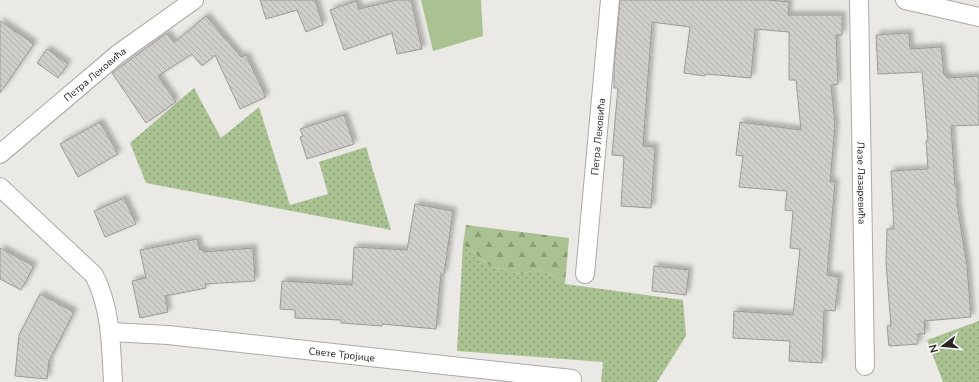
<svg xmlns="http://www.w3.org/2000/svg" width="979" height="382" viewBox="0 0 979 382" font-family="'Nunito Sans',sans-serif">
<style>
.grass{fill:url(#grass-dots)}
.forest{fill:url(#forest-firs)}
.garden{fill:#aac191}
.building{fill:url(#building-back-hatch);stroke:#9c9a97;filter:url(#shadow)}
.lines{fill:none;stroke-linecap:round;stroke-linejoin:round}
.street-casing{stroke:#abaaa8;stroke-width:20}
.street{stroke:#fff;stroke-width:18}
.labels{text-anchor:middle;stroke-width:3;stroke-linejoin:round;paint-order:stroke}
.street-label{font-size:10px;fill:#252524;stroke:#fff}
</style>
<defs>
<pattern id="grass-dots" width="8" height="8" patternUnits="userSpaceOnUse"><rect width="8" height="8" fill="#aac191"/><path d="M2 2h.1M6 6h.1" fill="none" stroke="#8a9d76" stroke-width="1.8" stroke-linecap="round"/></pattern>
<pattern id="forest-firs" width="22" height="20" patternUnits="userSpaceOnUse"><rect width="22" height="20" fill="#aac191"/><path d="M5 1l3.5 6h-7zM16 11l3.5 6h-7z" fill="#8a9d76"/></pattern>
<pattern id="building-back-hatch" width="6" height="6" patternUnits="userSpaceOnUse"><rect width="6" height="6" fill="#d0cecb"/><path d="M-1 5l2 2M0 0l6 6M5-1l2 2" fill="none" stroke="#b2b1ae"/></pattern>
<filter id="shadow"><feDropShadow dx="3.5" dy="-3.5" stdDeviation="2" flood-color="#0004"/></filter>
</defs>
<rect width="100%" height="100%" fill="#eae9e6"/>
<path class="grass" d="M194,88L221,138L259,107L290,205L328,194L319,162L366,147L391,230L146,183L130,143Z
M463,244L490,266L518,274L537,270L553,275L565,284L683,300L686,336L657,382H601L603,362L457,351Z
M979,321V382H943L927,340Z"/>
<path class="forest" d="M466,225L569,238L565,284L553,275L537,270L518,274L490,266L463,244Z"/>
<path class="garden" d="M421,0H481L483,36L433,51Z"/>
<path class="building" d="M260,0H315L323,25L306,32L297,10L266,19Z
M397,0H411L422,49L397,54L392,33L344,50L330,10L356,1L359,9Z
M620,0H768L789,2L788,15H842V35H836L838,84L831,85L835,125L830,182H835L827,275L839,277L835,311L824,310L822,363L789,361L790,341L733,338L734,311L793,315L800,249L790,248L793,211L785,210L787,191L739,187L743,156L736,155L740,122L801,130L796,80H789V32L755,29L751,78L706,74L705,76L684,73L690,27L652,22L643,146L655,147L651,208L621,206L624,156L612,155L618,88H614V67Z
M206,16L241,57L246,55L266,97L240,109L215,55L202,66L192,54L158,76L176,102L146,123L112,73L167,33L174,43Z
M0,21L34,44L0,93Z
M909,33L910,49L941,47L944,75H947V78L979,76V125L951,126L955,186H957V204L967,266L971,317L924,321L925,334H918V344L889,346L887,326H891L886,263L887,229H894L891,171L928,169L926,141H928L922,72L878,74L876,35Z
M47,49L68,64L58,78L37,63Z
M344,115L354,144L307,159L300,137L303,136L300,129Z
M100,122L118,154L78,177L60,144Z
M124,198L136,224L105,237L94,211Z
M415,204L453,211L444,274H441L436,329L382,324V326L341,323V320L295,318V310L280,309L282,281L352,285L354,247L407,250Z
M197,239L200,250L203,249V252L253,248L255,281L205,284L206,288L165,296L168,312L140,318L132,281L146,278L140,250Z
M0,248L34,266L21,290L0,279Z
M654,266L689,270L686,295L652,291Z
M40,294L74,312L49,361L47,379L15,376L19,335Z"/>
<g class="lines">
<defs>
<g id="street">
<path id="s1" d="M859,0L865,366"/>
<path d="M905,0L979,17"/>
<path id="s2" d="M0,154L118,54L194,0"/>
<path d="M0,187L94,275C111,308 111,345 113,382"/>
<path id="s3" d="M585,274L610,0"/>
<path id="s4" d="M111,332L168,335L572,379"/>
</g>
</defs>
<use href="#street" class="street-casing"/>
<use href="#street" class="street"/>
</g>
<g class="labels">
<g class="street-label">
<text dy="4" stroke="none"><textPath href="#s2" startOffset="124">Петра Лековића</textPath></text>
<text dy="4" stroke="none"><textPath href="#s3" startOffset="138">Петра Лековића</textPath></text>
<text dy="4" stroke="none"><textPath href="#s1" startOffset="183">Лазе Лазаревића</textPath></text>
<text dy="4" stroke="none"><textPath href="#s4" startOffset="232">Свете Тројице</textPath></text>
</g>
</g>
<g transform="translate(943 346) rotate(254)" stroke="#ffffff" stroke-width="3" paint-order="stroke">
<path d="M0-3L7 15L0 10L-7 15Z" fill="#252524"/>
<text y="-6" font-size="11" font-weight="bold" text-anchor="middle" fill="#252524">N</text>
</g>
</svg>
